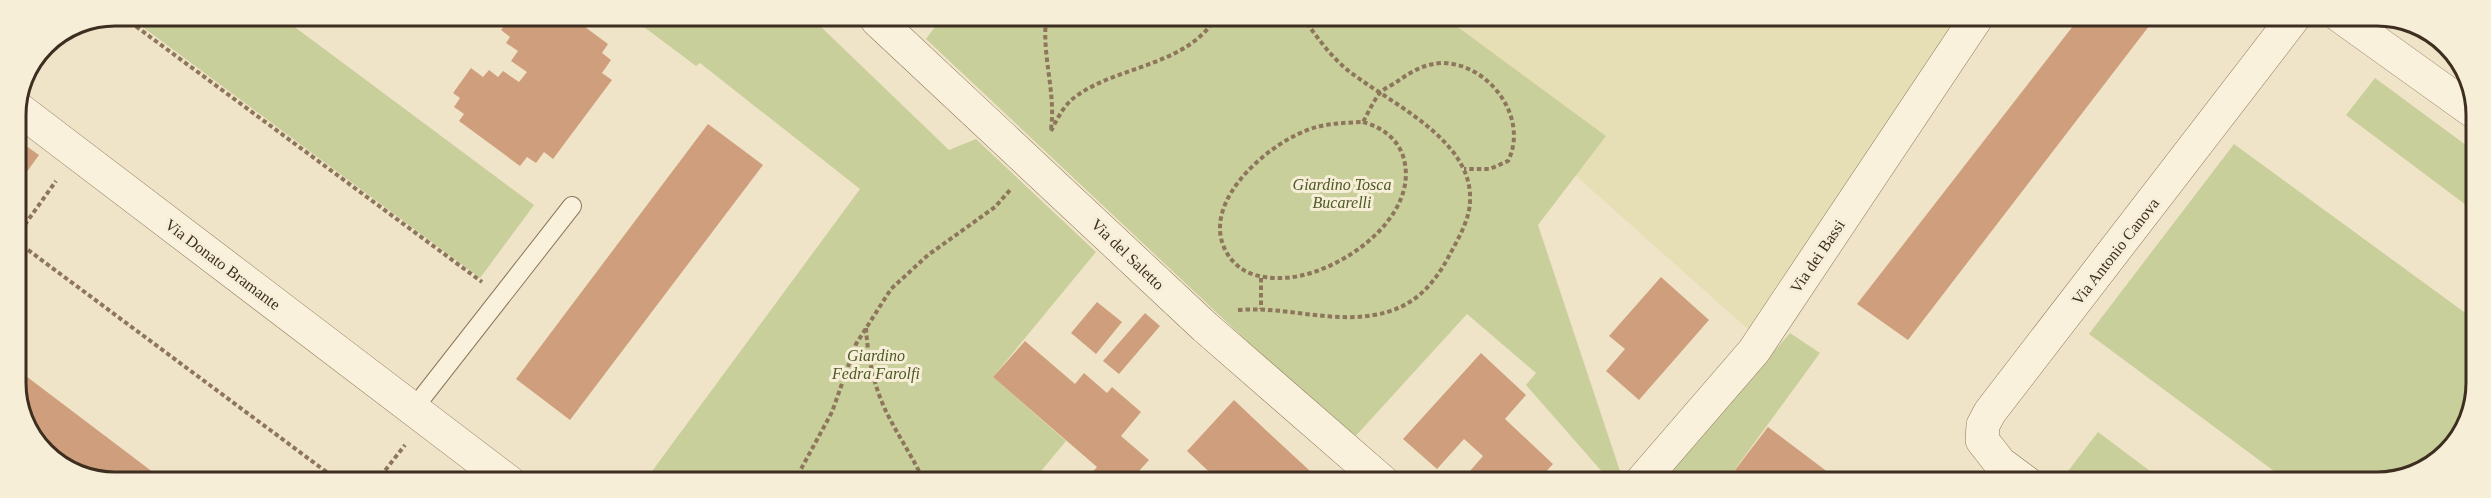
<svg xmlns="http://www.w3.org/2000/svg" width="2491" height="498" viewBox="0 0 2491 498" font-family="Georgia,serif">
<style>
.farmland{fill:#e6deb5}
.green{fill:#c9cf9b}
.building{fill:#cf9f7d}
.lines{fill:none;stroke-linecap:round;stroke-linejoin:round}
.service-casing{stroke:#8d765c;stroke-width:20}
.minor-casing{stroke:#8d765c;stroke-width:34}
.path{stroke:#8d765c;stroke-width:4;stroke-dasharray:4.5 3;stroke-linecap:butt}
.service{stroke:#faf1dc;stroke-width:18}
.minor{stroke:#faf1dc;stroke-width:33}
.labels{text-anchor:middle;stroke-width:6;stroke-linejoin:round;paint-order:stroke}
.park-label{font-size:16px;font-style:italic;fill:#4d5a26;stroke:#f7eed8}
.street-label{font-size:16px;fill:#3d2e20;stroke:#f7eed8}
.rim{fill:none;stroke:#3d2e20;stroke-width:3}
</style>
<rect width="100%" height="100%" fill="#f0e4c8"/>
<path class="farmland" d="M1963,17L1750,331L1575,175L1606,136L1447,19Z"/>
<path class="green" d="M1447,19L1606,136L1538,225L1622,477L1617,483H1612L1526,385L1536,373L1467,314L1352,440L926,39L940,20Z
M819,20L818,24L949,150L976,139L1096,252L993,377L1066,441L1032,482H644L860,189L700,63L696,66L636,21Z
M136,22H288L534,205L480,278Z
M2375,78L2474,151V211L2346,115Z
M2234,144L2475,320V396L2442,458L2382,483H2290L2089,334Z
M1790,333L1820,353L1725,483H1660Z
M2098,432L2166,483H2075L2065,475Z"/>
<path class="building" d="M2080,17H2156L1908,340L1857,304Z
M508,21H577L608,44L602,53L611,60L602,73L612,80L553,159L544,152L536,163L527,157L520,166L459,121L464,114L454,107L460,98L453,93L471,68L483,77L489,70L498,77L503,71L519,82L527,72L511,61L518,51L506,43L510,37L501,30Z
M708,124L763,165L570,420L516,379Z
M15,138L39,155L16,187Z
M1661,277L1709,320L1639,400L1606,371L1625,349L1609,336Z
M1097,302L1122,322L1096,354L1071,333Z
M1145,313L1160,326L1119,374L1103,361Z
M1025,341L1075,384L1084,373L1107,393L1112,387L1141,412L1121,436L1149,460L1129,482H1084L1097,467L993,377Z
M1481,353L1526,395L1505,419L1553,464L1536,483H1483L1470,471L1483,456L1464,439L1437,469L1403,439Z
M18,370L166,482H102L49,458L18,409Z
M1234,400L1270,434L1322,482H1220L1187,451Z
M1768,427L1833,476L1828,483H1725Z"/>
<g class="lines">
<defs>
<path id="service" d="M414,408L572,206"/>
<path id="minor" d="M2340,16L2474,112
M877,20L1205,327L1383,482
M16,107L509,482
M1640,483L1754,351L1977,17
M2027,483L2000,463L1982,440L1983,425L1990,412L2295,16"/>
</defs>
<use href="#service" class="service-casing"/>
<use href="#minor" class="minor-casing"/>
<path class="path" d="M1046,20C1042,57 1056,93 1051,129
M130,22L482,282
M1363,122C1381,127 1397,138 1403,156C1423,218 1334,279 1279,278C1260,278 1243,274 1231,259C1193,210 1262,148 1305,131C1324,123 1343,123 1363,122C1368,113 1373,102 1379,94C1383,89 1392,85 1398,81C1412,71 1426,63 1444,63C1491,65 1529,119 1508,161L1490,169H1464
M1051,131C1057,119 1064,105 1075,97C1118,65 1184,67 1215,19
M16,237L56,181
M16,241L340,482
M1261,278V309
M1238,310C1284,306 1328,323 1374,315C1411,309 1432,288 1449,256C1458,239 1469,221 1470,202C1474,138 1386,102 1345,68C1329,54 1316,36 1304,19
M866,328C868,361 875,392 891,421C902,442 915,461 924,482
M2070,476L2080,483
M376,482L405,445
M794,482L832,412L856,344L891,289L928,255L995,207L1010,190"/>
<use href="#service" class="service"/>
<use href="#minor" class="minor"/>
</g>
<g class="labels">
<g class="park-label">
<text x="1342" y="190">Giardino Tosca<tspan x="1342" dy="18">Bucarelli</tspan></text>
<text x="876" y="361">Giardino<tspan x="876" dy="18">Fedra Farolfi</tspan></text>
</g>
<g class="street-label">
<text transform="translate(2115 251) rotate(-52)" y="6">Via Antonio Canova</text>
<text transform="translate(1128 254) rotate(44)" y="6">Via del Saletto</text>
<text transform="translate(1817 256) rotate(-56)" y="6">Via dei Bassi</text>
<text transform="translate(223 264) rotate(37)" y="6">Via Donato Bramante</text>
</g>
</g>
<path d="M0 0H2491V498H0ZM115 26H2377A89 89 0 0 1 2466 115V383A89 89 0 0 1 2377 472H115A89 89 0 0 1 26 383V115A89 89 0 0 1 115 26Z" fill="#f7eed8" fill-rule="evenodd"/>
<path class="rim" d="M115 26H2377A89 89 0 0 1 2466 115V383A89 89 0 0 1 2377 472H115A89 89 0 0 1 26 383V115A89 89 0 0 1 115 26Z"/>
</svg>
